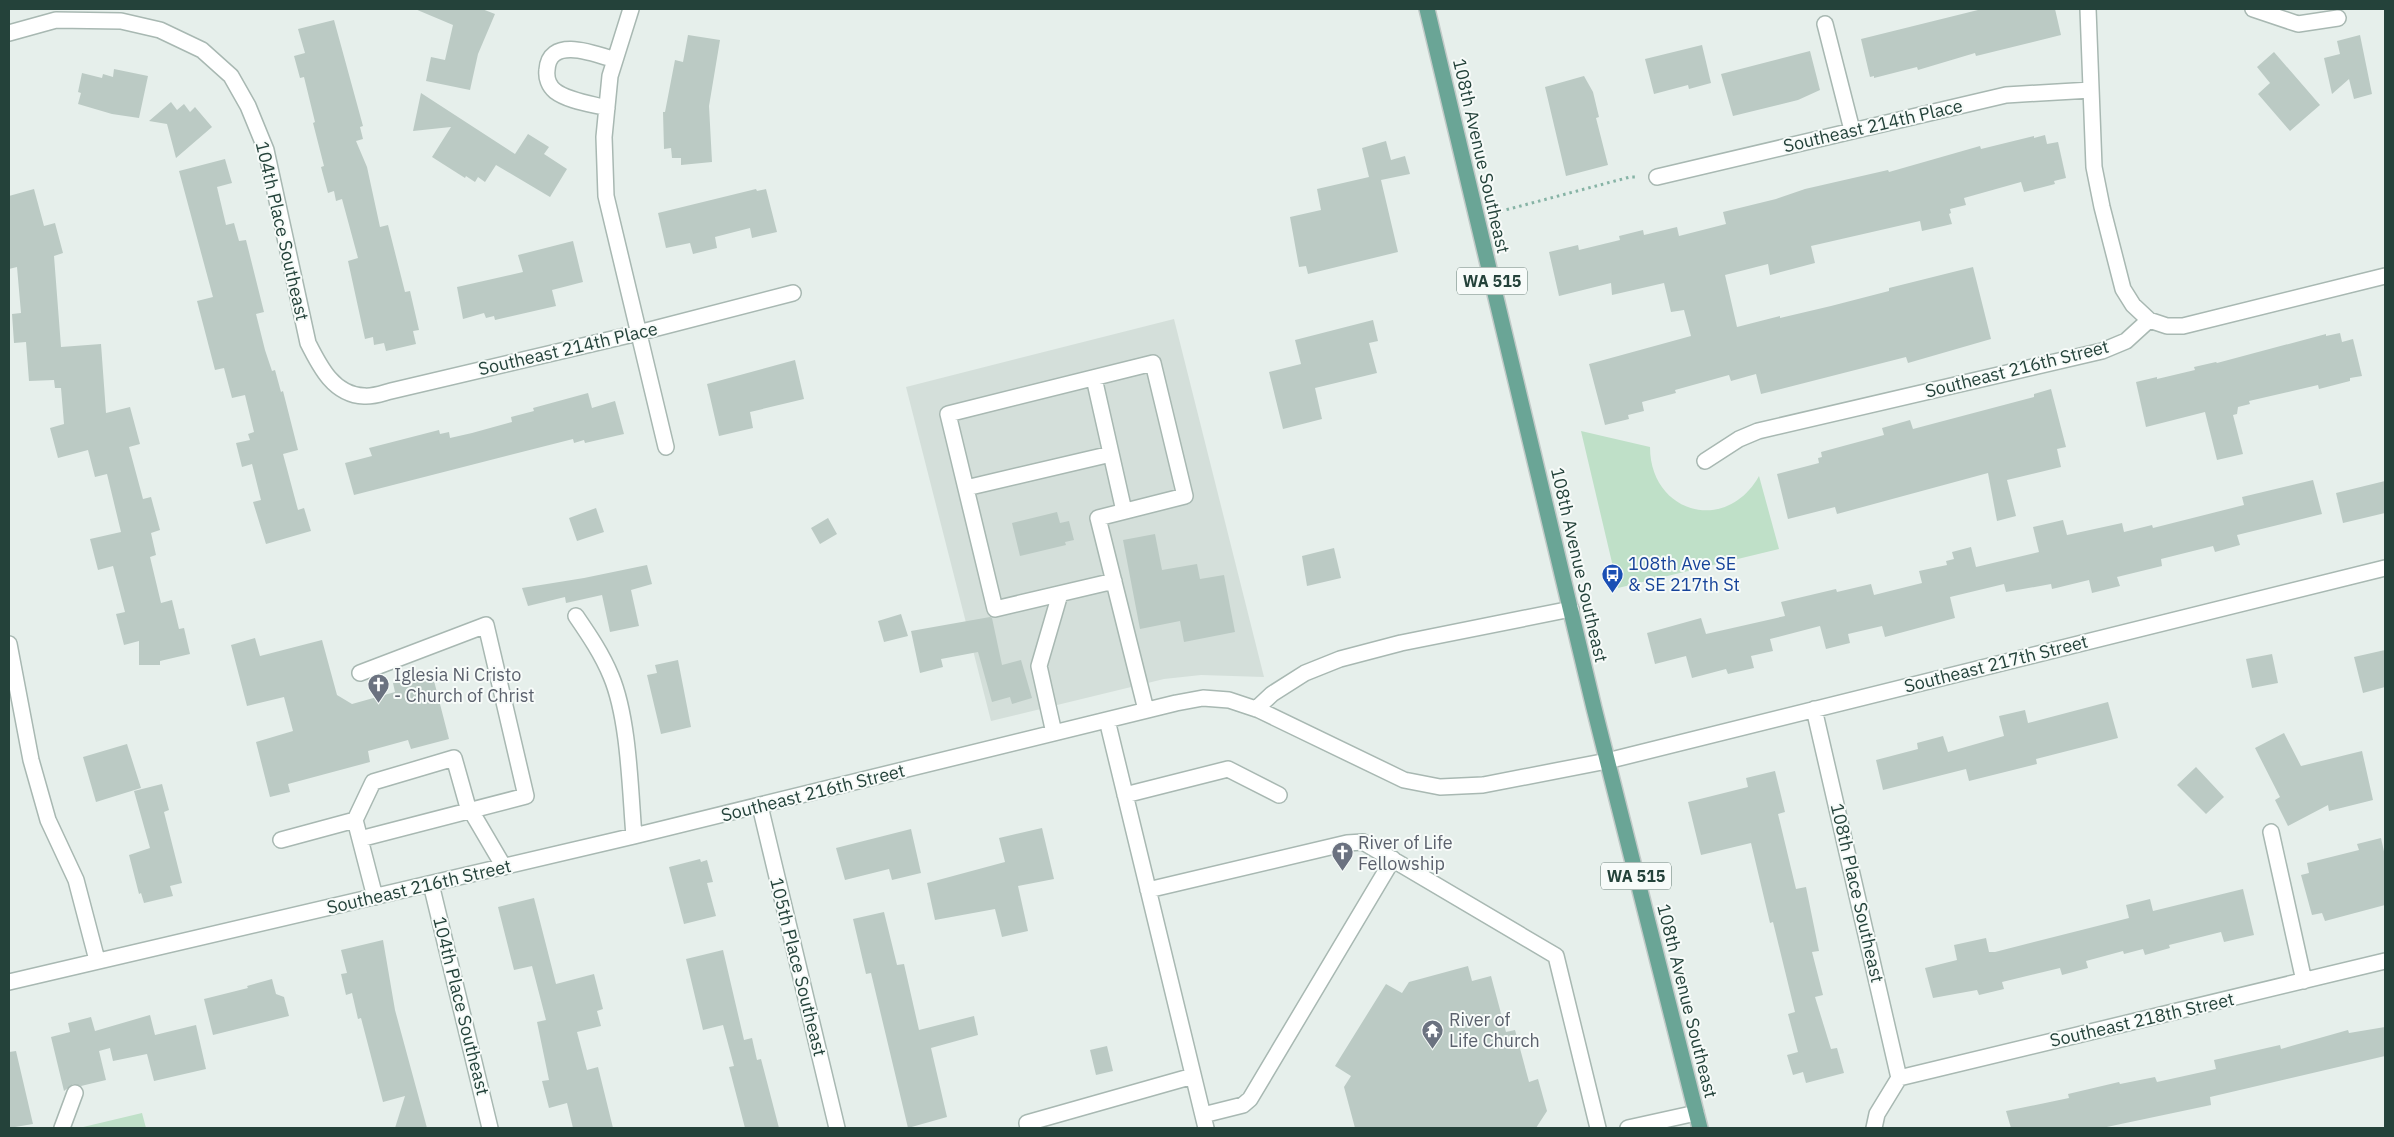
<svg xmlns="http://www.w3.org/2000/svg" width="2394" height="1137" viewBox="0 0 2394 1137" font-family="'IBM Plex Sans',sans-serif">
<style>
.built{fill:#d4dfda}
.green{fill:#bfe0c8}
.building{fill:#bbcac4}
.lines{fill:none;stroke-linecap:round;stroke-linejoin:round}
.minor-casing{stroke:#a8b8b2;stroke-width:18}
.major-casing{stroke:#c2cac8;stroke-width:18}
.path{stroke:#86b3a5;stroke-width:3;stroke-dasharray:2.5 4;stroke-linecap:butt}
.minor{stroke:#fff;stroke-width:15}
.major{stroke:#6aa596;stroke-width:15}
.labels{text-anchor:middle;stroke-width:4;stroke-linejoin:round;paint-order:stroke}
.shield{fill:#f7fbf9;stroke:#637a73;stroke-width:1}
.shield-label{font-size:16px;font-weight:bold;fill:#24423a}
.street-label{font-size:18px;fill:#24423a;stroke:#f7fbf9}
.transit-label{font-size:18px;fill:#164399;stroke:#f7fbf9;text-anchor:start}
.worship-label{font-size:18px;fill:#5b616d;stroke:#f7fbf9;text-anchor:start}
</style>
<rect width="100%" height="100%" fill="#e6efeb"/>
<path class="built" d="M1174,319L1264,677L1201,675L1164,679L991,721L906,387Z"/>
<path class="green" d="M1581,431L1650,447C1650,513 1726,535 1759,476L1779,549L1618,588Z
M142,1113L146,1128H79Z"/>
<path class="building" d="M415,9H482L495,14L478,54L470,90L426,81L431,57L445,60L453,25Z
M1982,9H2055L2061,35L1976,56L1975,53L1918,70L1917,67L1874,78V76L1870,77L1861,39Z
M334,20L363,126L360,127L363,139L356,141L367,167L380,227L388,225L405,292L410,291L419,330L413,331L416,344L386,351L384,343L374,345L373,337L365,339L348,261L358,258L342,199L336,201L334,191L328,193L321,167L324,166L313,123L315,122L304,77L300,78L294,56L305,53L298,29Z
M688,35L720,40L709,106L712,162L681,165V158H672L671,148L664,149L663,112H665L675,60L683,62Z
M2360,35L2372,94L2354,99L2349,79L2332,94L2324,58L2340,54L2337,41Z
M1702,45L1711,83L1689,89L1688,85L1654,94L1645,59Z
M1810,51L1820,90L1798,100L1733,116L1721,74Z
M2274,52L2320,105L2290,131L2258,94L2270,83L2257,67Z
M114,69L148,76L139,118L112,114L78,104L81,93L78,92L82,73L102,78L103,74L113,77Z
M1584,76L1593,92L1599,117L1596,118L1608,165L1566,176L1545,87Z
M421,93L515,154L528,134L549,147L544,154L567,169L550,197L496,165L485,182L478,177L475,182L466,176L465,178L432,157L451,127L413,131Z
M171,102L177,110L184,104L190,112L195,107L212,127L176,158L167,124L149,121Z
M2045,135L2047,144L2058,142L2066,178L2054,181L2055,184L2024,192L2021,182L1964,198L1966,205L1950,209L1951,213L1949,214L1952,224L1922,231L1920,221L1811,246L1815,263L1770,275L1768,264L1725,275L1737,327L1780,316V318L1831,306L1889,291V288L1973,267L1991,339L1908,363L1906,357L1761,394L1756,374L1731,381L1729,375L1675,390L1676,393L1642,402L1644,411L1628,415L1629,419L1605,425L1589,364L1691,336L1684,310L1671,312L1664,283L1612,295L1611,283L1559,296L1549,252L1578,245L1579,250L1620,240L1619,236L1643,230L1644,235L1677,227L1679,236L1726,224L1723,212L1776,199L1805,189L1888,170L1889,172L1980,146L1981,149L2034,136V138Z
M1386,141L1391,160L1405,156L1410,174L1381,180L1398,252L1308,274L1306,266L1299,267L1290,217L1321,210L1317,189L1369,177L1362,148Z
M225,159L232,183L217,187L226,225L234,223L239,241L246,240L264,312L256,314L265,350L272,371L275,370L281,392L283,391L298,450L283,454L298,510L304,508L311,531L266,544L253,502L261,500L252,464L242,467L236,443L250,440L248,434L254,432L245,395L232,398L224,368L215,370L197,301L213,297L179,171Z
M34,189L44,226L55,223L63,253L54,256L61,347L101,344L106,413L130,407L140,444L129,447L143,499L151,497L160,530L151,533L156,555L150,557L161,603L172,600L179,629L184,628L190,654L160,661V665H139V641L124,645L116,614L125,612L113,566L98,570L90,539L121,532L107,474L95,477L88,450L58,458L50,428L64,424L61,388H55L54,380L29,381L26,342L14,343L12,314L21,313L17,267L9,269V196Z
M756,189L757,191L766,189L777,232L752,238L750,228L715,237L717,248L693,254L690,243L666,248L658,213Z
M573,241L583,282L552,290L556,306L495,320L494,316L486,318L484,313L463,319L457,287L523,272L518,255Z
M1373,320L1378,341L1369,343L1377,373L1315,388L1322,419L1283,429L1269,372L1301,364L1295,340Z
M2340,333L2342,342L2353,339L2362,376L2350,378V381L2319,389L2318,385L2249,401L2250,404L2238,407L2237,414L2233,415L2243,454L2217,460L2205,412L2146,427L2136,382L2157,377V379L2195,370L2194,367L2216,362L2217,363L2326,334V336Z
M795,360L804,399L750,412L753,428L719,436L707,384Z
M2051,389L2066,447L2057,449L2061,467L2007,480L2016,516L1997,521L1988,473L1837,514L1835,507L1788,519L1777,474L1819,463L1818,458L1822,457L1821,452L1884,435L1882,428L1910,420L1913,429L2034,397V394Z
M588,393L592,408L615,401L624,434L585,443L584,440L574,443L573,439L354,495L345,463L372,456L369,448L439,430L440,434L449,432L450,438L472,433L512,422L511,417L534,411L533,408Z
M2313,480L2322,514L2237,535L2240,545L2215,552L2213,546L2161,559L2162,566L2117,577L2120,586L2092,593L2089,580L2052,589L2051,584L2006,592L2004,584L1950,597L1955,618L1885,637L1882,626L1848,634L1850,643L1826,649L1820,626L1770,639L1773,651L1751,656L1754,668L1728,674L1726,669L1692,678L1686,656L1655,664L1647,633L1701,618L1706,634L1785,616L1781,602L1836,589L1837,592L1871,584L1874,595L1922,583L1919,571L1947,565L1946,561L1954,559L1952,552L1971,547L1976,567L2039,552L2033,527L2063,520L2067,535L2122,523L2124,532L2152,525L2153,528L2244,505L2242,497Z
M2385,481V513L2343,523L2336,493Z
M596,508L604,532L577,541L569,518Z
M1057,512L1060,523L1069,521L1074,540L1065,542L1066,545L1020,556L1012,523Z
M828,518L837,534L820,544L811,528Z
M1155,534L1162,570L1197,564L1200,579L1224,575L1235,632L1184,642L1180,621L1140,629L1123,540Z
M1334,548L1341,578L1307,586L1302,556Z
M647,565L652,584L631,590L639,626L610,632L602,595L566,603L565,597L528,606L522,588L584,578Z
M901,614L908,636L884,642L878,621Z
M990,617L992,618L1002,665L1021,660L1032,698L1012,704L1010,697L992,702L978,652L941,659L943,667L920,673L911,631Z
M255,638L260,656L322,640L337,695L352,704L395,692L393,683L432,673L449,739L411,749L408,740L368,751L370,762L288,784L290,792L270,797L256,742L293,731L284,697L247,706L231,645Z
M2385,650V687L2363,693L2354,657Z
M2272,654L2278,683L2252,688L2246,659Z
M678,660L691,727L661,734L647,675L657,673L655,665Z
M2108,702L2118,738L2036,759L2037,764L1969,781L1966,769L1883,790L1876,760L1918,749L1917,743L1943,736L1948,752L2004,736L1999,716L2025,710L2028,723Z
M2284,733L2301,766L2362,751L2373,800L2329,811L2328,805L2288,826L2275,800L2280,797L2255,748Z
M127,744L141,788L96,802L83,757Z
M2196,767L2224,797L2206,814L2177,785Z
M1775,771L1785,812L1778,814L1796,889L1806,887L1819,951L1812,952L1823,995L1815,997L1831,1049L1837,1048L1844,1073L1806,1083L1803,1072L1793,1075L1787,1055L1798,1052L1788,1014L1795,1012L1773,922L1770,923L1751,843L1701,855L1688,802L1748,787L1746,778Z
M162,784L169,810L164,812L182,883L170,886L173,896L144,903L141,893L139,894L129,855L150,848L134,791Z
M1042,828L1054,879L1018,886L1028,931L1002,937L995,909L935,920L927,883L1005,862L999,838Z
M911,829L921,873L892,880L889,869L845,880L836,848Z
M2381,838L2385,856V905L2325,921L2322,913L2312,915L2301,875L2309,873L2307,863L2359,850L2357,844Z
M700,859L701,862L707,860L713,882L707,883L716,916L684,924L669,867Z
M2243,889L2254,935L2224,942L2221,932L2169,945L2170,948L2145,955L2143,949L2124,954L2123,951L2086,961L2088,968L2062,975L2060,968L2002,982L2004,989L1979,995L1977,990L1933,998L1925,968L1957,960L1954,945L1986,938L1989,952H1995L2129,918L2126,905L2150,899L2153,911Z
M534,898L556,984L594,974L603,1009L597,1011L601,1026L577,1032L587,1070L598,1067L613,1128H573L567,1103L549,1108L542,1081L549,1080L537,1022L546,1020L532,966L514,970L498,907Z
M884,912L897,965L904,964L919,1030L974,1016L978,1035L931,1048L947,1117L908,1128L871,973L866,974L853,919Z
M383,940L395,1010L427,1128H395L405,1096L383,1102L361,1018L358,1019L352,993L346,995L341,974L347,973L341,950Z
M723,950L744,1040L752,1038L757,1060L761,1059L779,1128H745L729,1067L734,1066L723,1025L703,1030L686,959Z
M1468,966L1472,981L1491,976L1506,1032L1515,1030L1529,1082L1538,1079L1547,1111L1536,1128H1355L1344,1087L1351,1076L1335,1066L1386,984L1402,993L1409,982Z
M272,979L276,994L284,997L289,1016L213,1035L204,999L248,988L247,986Z
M150,1015L155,1035L196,1025L206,1069L154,1081L147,1054L113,1061L110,1048L99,1051L106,1080L81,1086L73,1084L64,1091L51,1037L70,1032L68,1023L91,1017L95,1031Z
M2385,1027V1056L2210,1097L2211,1105L2102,1128H2011L2006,1111L2069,1098L2068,1094L2119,1082L2120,1084L2155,1077L2157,1082L2216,1069L2214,1060L2280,1045L2281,1049L2348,1030L2349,1033Z
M1107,1046L1113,1071L1096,1075L1090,1050Z
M16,1051L33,1124L9,1128V1052Z"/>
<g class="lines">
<defs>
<path id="minor" d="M631,9L610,76L604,137L606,196L666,447
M2088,9L2094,167L2102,207L2123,289L2133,305L2149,320
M2253,9L2298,24L2338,18
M1825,24L1852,130
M9,33L56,20L121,21L160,30L202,50L231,76L248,106L266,150L308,343C320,367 334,395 364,396C373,397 383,393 391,391L638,333L793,293
M607,108C592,104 568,101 555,91C549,86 546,78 547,70C549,35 596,54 615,60
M1657,177L2006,95L2091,90
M1094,378L1124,511
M1705,461L1739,439L1758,431L2102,351L2126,341L2149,320L2167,326H2183L2385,276
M966,488L1111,454
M1114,581L995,609L948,414L1153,363L1185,496L1098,518L1146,710
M576,616C589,635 602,654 611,676C629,719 630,789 634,836
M9,644L31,760L48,820L76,880L97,960
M1256,709L1272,694L1305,673L1340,659L1401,643L1571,609
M1814,709L1899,1078
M1107,720L1206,1128
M1054,733L1039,666L1060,594
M1125,795L1228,769L1279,795
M760,806L837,1128
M2271,832L2304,981
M360,839L526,796L486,625L360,673
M281,840L355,820
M431,884L490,1128
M1148,890L1347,843L1363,842L1556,956L1598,1128
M375,897L355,820L373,782L454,758L467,804L504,867
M9,982L634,836L1176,703L1203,698L1229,700L1259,710L1404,780L1440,787L1483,785L1607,761L2385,568
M1899,1078L2385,961
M1203,1115L1243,1105L1250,1099L1393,859
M62,1128L75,1093
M1028,1128L1027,1123L1193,1076
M1628,1128L1696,1113
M1874,1128L1877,1114L1899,1078"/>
<path id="major" d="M1427,9L1594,708L1700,1128"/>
</defs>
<use href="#minor" class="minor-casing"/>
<use href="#major" class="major-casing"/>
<path class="path" d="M1494,213L1630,177H1638"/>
<use href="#minor" class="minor"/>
<use href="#major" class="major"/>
</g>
<defs>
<symbol id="bus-pin" viewBox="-11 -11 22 30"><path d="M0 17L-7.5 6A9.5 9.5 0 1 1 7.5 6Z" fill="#1a4fb4" stroke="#f7fbf9"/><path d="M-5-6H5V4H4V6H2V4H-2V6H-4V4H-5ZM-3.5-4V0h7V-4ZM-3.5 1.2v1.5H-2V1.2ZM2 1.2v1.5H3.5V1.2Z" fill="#fff"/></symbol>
<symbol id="church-pin" viewBox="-11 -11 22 30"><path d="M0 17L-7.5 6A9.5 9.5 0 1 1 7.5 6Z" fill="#6b7280" stroke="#f7fbf9"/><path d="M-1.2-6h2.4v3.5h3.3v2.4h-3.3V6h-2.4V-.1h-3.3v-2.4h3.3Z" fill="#fff"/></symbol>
<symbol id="temple-pin" viewBox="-11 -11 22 30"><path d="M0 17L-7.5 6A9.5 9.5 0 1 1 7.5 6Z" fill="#6b7280" stroke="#f7fbf9"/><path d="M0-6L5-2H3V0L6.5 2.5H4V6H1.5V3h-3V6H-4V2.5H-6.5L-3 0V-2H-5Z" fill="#fff"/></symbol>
</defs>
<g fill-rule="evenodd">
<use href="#bus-pin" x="1600" y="562" width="25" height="34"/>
<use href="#church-pin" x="366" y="672" width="25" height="34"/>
<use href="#church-pin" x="1330" y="840" width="25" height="34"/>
<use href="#temple-pin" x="1420" y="1018" width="25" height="34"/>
</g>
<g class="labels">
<g class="shield">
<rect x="1457" y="267.5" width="70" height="27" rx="4"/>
<rect x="1601" y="862.5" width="70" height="27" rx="4"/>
</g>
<g class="shield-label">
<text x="1492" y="287">WA 515</text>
<text x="1636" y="882">WA 515</text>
</g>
<g class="street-label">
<text transform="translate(1873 126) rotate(-13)" y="6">Southeast 214th Place</text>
<text transform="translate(1481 156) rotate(77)" y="6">108th Avenue Southeast</text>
<text transform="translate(282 231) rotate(77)" y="6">104th Place Southeast</text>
<text transform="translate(568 349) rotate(-13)" y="6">Southeast 214th Place</text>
<text transform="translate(2017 369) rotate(-14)" y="6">Southeast 216th Street</text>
<text transform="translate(1579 565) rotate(77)" y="6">108th Avenue Southeast</text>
<text transform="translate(1996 664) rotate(-14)" y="6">Southeast 217th Street</text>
<text transform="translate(813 793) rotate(-14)" y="6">Southeast 216th Street</text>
<text transform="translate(419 887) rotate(-13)" y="6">Southeast 216th Street</text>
<text transform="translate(1857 893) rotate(77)" y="6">108th Place Southeast</text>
<text transform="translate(798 967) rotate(76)" y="6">105th Place Southeast</text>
<text transform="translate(1687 1001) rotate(76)" y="6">108th Avenue Southeast</text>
<text transform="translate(461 1006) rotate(76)" y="6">104th Place Southeast</text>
<text transform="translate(2142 1020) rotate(-13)" y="6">Southeast 218th Street</text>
</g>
<g class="transit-label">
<text x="1628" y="570">108th Ave SE<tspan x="1628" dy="21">&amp; SE 217th St</tspan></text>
</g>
<g class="worship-label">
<text x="394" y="681">Iglesia Ni Cristo<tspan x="394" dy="21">- Church of Christ</tspan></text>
<text x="1358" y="849">River of Life<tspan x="1358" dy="21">Fellowship</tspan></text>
<text x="1449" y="1026">River of<tspan x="1449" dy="21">Life Church</tspan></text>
</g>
</g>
<rect width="2394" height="1137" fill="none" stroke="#24423a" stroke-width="20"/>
</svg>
